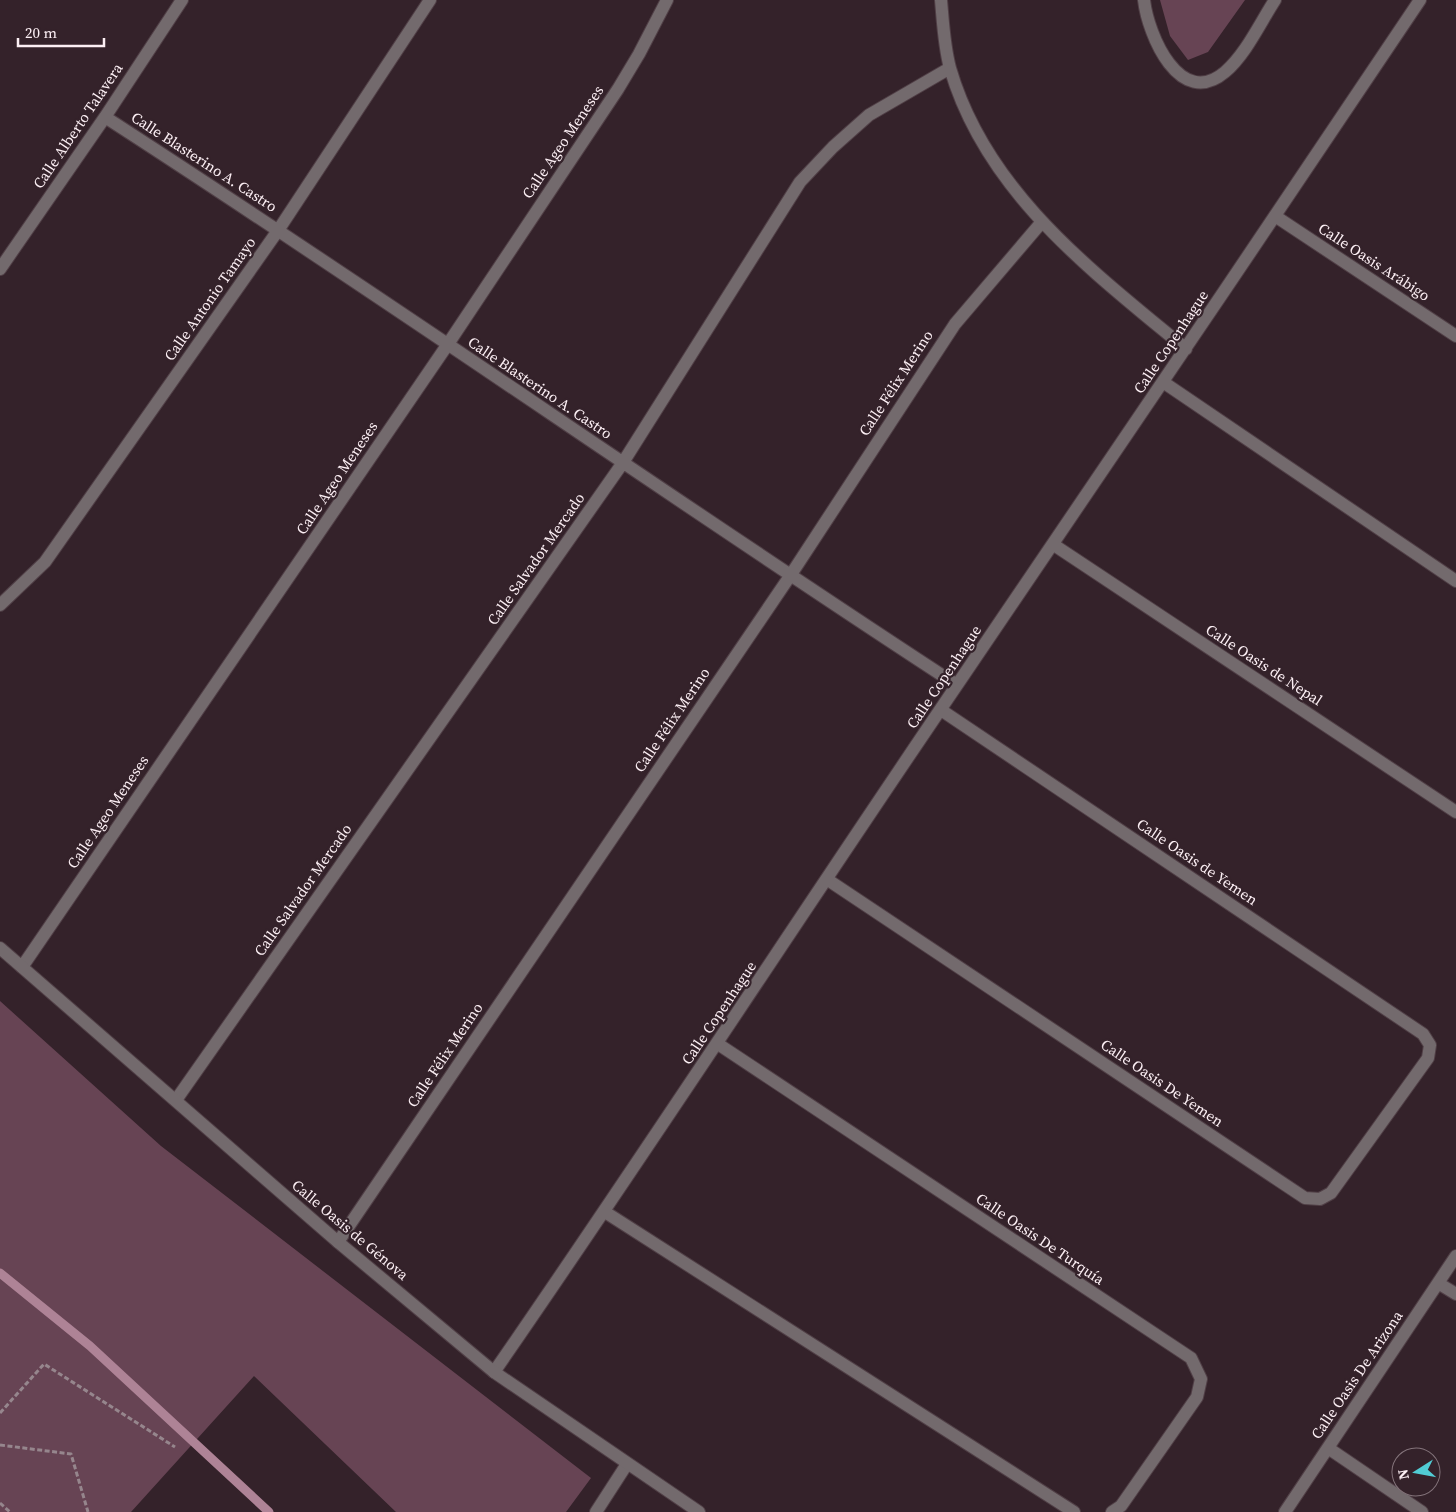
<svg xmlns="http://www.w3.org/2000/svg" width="1456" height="1512" viewBox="0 0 1456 1512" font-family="'Source Serif 4',serif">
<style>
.green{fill:#674454}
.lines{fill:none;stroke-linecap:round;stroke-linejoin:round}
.stream{stroke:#ae8396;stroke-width:9}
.minor-casing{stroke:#503f46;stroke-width:14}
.tertiary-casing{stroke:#503f46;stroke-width:14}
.path{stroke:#96868d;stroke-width:3;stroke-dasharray:5 2.5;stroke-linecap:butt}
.minor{stroke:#736a6d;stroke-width:12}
.tertiary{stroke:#736a6d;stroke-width:12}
.labels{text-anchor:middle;stroke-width:4.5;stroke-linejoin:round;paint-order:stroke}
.street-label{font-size:15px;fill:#fceff4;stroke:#34222a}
</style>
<rect width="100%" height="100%" fill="#34222a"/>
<path class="green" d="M1160,0H1245L1208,52L1188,60L1170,36Z
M0,1001L161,1146L591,1478L566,1512H396L254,1376L131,1512H0Z"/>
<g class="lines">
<path class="stream" d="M0,1273L90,1346L269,1512"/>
<defs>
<path id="minor" d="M941,0C943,22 944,46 950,68C986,192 1091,270 1186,349
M1144,0C1148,35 1180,110 1225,72C1246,54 1260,23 1275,0
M105,117C392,302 671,499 957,685
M1275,216L1456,336
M0,269L105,117L182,0
M1163,382L1456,581
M1054,545L1456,812
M0,605L45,562L279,229L430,0
M828,880L1305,1198L1320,1199L1331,1193L1428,1058L1430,1045L1423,1034L941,710
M22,967L448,344L618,89L639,54L667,0
M718,1044L1191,1358L1201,1379L1197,1397L1121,1506L1112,1512
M176,1100L622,464L800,182L833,147L869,115L950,68
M605,1212L1074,1512
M338,1242L790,576L955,324L1041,223
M1438,1283L1456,1294
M494,1372C652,1144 803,911 959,682C1114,455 1267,228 1420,0
M1328,1448L1422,1512
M596,1512L627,1464
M1285,1512L1456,1256"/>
<path id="tertiary" d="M0,948L338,1242L494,1372L699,1512"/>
</defs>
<use href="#minor" class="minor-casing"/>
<use href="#tertiary" class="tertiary-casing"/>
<path class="path" d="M0,1413L44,1364L175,1447
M0,1445L71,1454L88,1512
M0,1503L10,1512"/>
<use href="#minor" class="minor"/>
<use href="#tertiary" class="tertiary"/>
</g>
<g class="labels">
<g class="street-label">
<text transform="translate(78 126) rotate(-56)" y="5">Calle Alberto Talavera</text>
<text transform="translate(563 142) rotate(-56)" y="5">Calle Ageo Meneses</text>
<text transform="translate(204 162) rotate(33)" y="5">Calle Blasterino A. Castro</text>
<text transform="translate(1374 262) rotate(33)" y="5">Calle Oasis Arábigo</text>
<text transform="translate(210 299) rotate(-55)" y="5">Calle Antonio Tamayo</text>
<text transform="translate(1171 342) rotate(-56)" y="5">Calle Copenhague</text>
<text transform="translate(896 383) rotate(-57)" y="5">Calle Félix Merino</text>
<text transform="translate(540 388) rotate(34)" y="5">Calle Blasterino A. Castro</text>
<text transform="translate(337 478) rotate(-56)" y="5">Calle Ageo Meneses</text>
<text transform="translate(536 559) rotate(-55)" y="5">Calle Salvador Mercado</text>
<text transform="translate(1264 665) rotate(33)" y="5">Calle Oasis de Nepal</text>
<text transform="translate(944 677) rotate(-56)" y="5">Calle Copenhague</text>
<text transform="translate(672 720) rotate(-56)" y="5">Calle Félix Merino</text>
<text transform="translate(108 812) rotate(-56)" y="5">Calle Ageo Meneses</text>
<text transform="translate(1197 862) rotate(34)" y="5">Calle Oasis de Yemen</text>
<text transform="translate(303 890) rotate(-55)" y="5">Calle Salvador Mercado</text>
<text transform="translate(719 1013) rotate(-56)" y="5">Calle Copenhague</text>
<text transform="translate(445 1055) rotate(-56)" y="5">Calle Félix Merino</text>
<text transform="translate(1162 1083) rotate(34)" y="5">Calle Oasis De Yemen</text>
<text transform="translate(350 1230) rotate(40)" y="5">Calle Oasis de Génova</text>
<text transform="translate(1040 1239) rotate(34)" y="5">Calle Oasis De Turquía</text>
<text transform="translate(1357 1375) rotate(-56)" y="5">Calle Oasis De Arizona</text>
</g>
</g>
<g transform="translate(1416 1472) rotate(259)"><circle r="24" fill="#34222a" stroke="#84747b"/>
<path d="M0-4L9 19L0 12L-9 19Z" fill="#51ccd4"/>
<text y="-8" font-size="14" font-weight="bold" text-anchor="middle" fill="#fceff4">N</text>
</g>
<path d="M18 38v8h86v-8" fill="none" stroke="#fceff4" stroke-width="2.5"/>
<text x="25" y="38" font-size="15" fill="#fceff4" stroke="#34222a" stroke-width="4" paint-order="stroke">20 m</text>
</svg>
